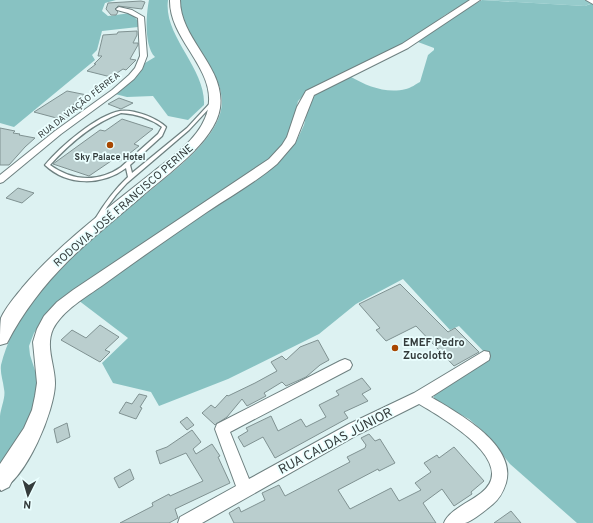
<svg xmlns="http://www.w3.org/2000/svg" width="593" height="523" viewBox="0 0 593 523" font-family="Overpass,sans-serif">
<style>
.green{fill:#96cbcb}
.forest{fill:#88c2c2}
.building{fill:#bacece;stroke:#809292}
.lines{fill:none;stroke-linecap:round;stroke-linejoin:round}
.service-casing{stroke:#6e8080;stroke-width:2.5}
.minor-casing{stroke:#6e8080;stroke-width:2}
.secondary-casing{stroke:#6e8080;stroke-width:2}
.primary-casing{stroke:#6e8080;stroke-width:2}
.service{fill:#fff;fill-rule:evenodd}
.minor{fill:#fff;fill-rule:evenodd}
.secondary{fill:#fff;fill-rule:evenodd}
.primary{fill:#fff;fill-rule:evenodd}
.poi-dot{fill:#a84701;stroke:#ebffff;stroke-width:1.5}
.labels{text-anchor:middle;stroke-width:3.5;stroke-linejoin:round;paint-order:stroke}
.far-street-label{font-size:9px;fill:#343c3c;stroke:#ebffff}
.far-poi-label{font-size:9px;font-weight:bold;fill:#343c3c;stroke:#ebffff}
.street-label{font-size:11px;fill:#343c3c;stroke:#ebffff}
.poi-label{font-size:11px;font-weight:bold;fill:#343c3c;stroke:#ebffff;text-anchor:start}
.near-street-label{font-size:13px;fill:#343c3c;stroke:#ebffff}
</style>
<rect width="100%" height="100%" fill="#ddf2f2"/>
<path class="green" d="M483,0H587L592,3L585,6Z"/>
<path class="forest" d="M0,0H116L105,3L102,11L108,16L131,13L138,21V27L102,31L97,50L92,55L95,60L14,127L0,123Z
M149,0H168C163,36 206,68 204,105L188,120L168,116L153,96L127,97L115,94L133,80L145,63L155,57C144,46 146,15 149,0Z
M181,0H471L445,15L410,40L309,90L298,101L292,129L282,145L268,160L182,217L53,309L44,319L34,333L29,346L30,355L39,383L28,430L2,464H0C0,448 0,431 0,416C1,407 6,397 4,389C3,380 0,374 1,365C22,284 97,234 158,184C179,167 212,141 220,114C233,72 176,39 181,0Z
M482,0L585,6L593,3V523H577L510,464L484,432L469,419L438,403L434,399V395L437,392L490,358L459,326L450,330L403,279L356,304L319,334L228,379L159,406L151,392L113,383L102,363L128,338L78,300L284,157L297,140L304,125L309,103L316,94L351,77C367,86 386,94 406,89C411,88 416,84 420,82L428,55L434,50V48L418,42L461,12Z"/>
<path class="building" d="M141,1L145,2L142,9L118,6L115,9L118,12L116,15H111L106,9L108,3Z
M137,31V35L133,43H138V45L130,59L136,60L126,70L123,69L111,77L87,71L96,64H94L102,56H98L103,35L117,34L118,32Z
M67,91L87,95L64,111L72,114L64,120L34,112Z
M119,98L133,103L121,109L108,104Z
M122,119L153,129L134,144L139,146L120,161L114,159L89,176L53,164L100,130L105,131Z
M0,128L15,131L13,133L20,134L19,135L35,138L25,147L9,165H0Z
M18,188L34,193L22,203L6,198Z
M400,284L448,332L455,328L479,352L454,366L416,326L386,341L376,330L380,328L359,304Z
M100,325L119,337L105,350L110,352L100,362L61,340L72,330L86,338Z
M318,340L329,360L320,365L306,377L286,386L282,382L264,393L266,396L247,406L242,399L227,417L215,425L202,413L211,405L215,408L227,395L228,396L255,383L277,371L271,362L282,356L286,360L300,347Z
M362,378L371,389L362,394L368,401L344,412L348,418L275,458L263,437L244,447L238,437L248,431L246,428L271,416L278,431L301,419L306,427L326,417L319,405L339,395L336,391Z
M139,394L147,396L140,407L142,408L136,419L119,413L126,402L132,404Z
M187,417L194,425L187,430L180,422Z
M67,423L70,437L57,443L54,429Z
M192,430L201,442L193,449L196,454L212,444L220,456L218,457L230,483L175,509L178,518L169,523H120L153,506L152,503L169,494L170,496L203,481L186,453L160,464L156,451L167,447Z
M369,434L375,441L380,439L395,463L379,471L378,469L338,490L350,509L391,488L399,501L421,490L415,483L431,472L424,463L437,455L439,458L454,447L484,481L471,492L472,494L454,506L442,489L423,503L436,523H234L229,513L239,507L241,512L265,500L262,493L279,485L285,496L350,462L347,457L365,448L366,445L361,438Z
M130,469L134,479L119,488L114,478Z
M511,511L521,523H494Z"/>
<g class="lines">
<defs>
<path id="service" d="M212,101L215,102L189,130L127,183L116,195L107,207L99,222L97,223L94,221C104,204 114,190 128,177L126,168C102,186 67,186 45,165C60,147 97,115 120,111C134,109 157,118 166,127L162,136L130,165L132,173L187,128ZM121,113C136,114 150,118 162,127L158,134L121,167C98,183 72,181 50,165C70,143 93,123 121,113Z"/>
<path id="minor" d="M586,0H593V4Z
M119,7L132,10L144,17L147,56L142,69L134,79L117,93L61,134L3,182L0,183V175L55,131L112,90L129,75L135,68L140,56L138,18L128,13L117,10L116,9Z
M484,351L489,352L490,356L489,360L431,397C458,413 517,445 506,483C503,492 500,498 493,504C487,509 473,521 465,523C459,523 450,523 444,523C449,510 470,502 481,493C521,462 441,417 419,404L359,434L202,523H178L180,517L236,486L215,429L217,424L340,361L345,359L350,361L352,365L350,369L230,432L249,479L349,424L414,393Z"/>
<path id="secondary" d="M470,0H480L408,48L314,95L295,143L277,164C256,182 231,196 207,212C172,236 137,260 103,285C86,297 63,310 53,329C45,347 55,365 55,383C55,410 26,480 0,490V464L24,428L32,410L35,396L37,383L33,342L37,329L44,316L57,302L73,290L269,159L282,145L287,137L297,107L306,91L402,44Z"/>
<path id="primary" d="M170,0H180C180,40 226,67 220,108C215,142 165,176 141,197C117,218 91,238 68,261C44,285 23,312 7,343L0,345C0,337 0,325 1,318C6,307 15,297 22,288C59,244 108,208 153,172C173,156 202,137 208,109C217,69 169,40 170,0Z
M0,466L9,471L13,479L9,487L1,491Z"/>
</defs>
<use href="#service" class="service-casing"/>
<use href="#minor" class="minor-casing"/>
<use href="#secondary" class="secondary-casing"/>
<use href="#primary" class="primary-casing"/>
<use href="#service" class="service"/>
<use href="#minor" class="minor"/>
<use href="#secondary" class="secondary"/>
<use href="#primary" class="primary"/>
</g>
<g class="poi-dot">
<circle cx="110" cy="145" r="4"/>
<circle cx="395" cy="348" r="4"/>
</g>
<g class="labels">
<g class="far-street-label">
<text transform="translate(79 105) rotate(-38)" y="3">RUA DA VIAÇÃO FÊRREA</text>
</g>
<g class="far-poi-label">
<text x="110" y="160">Sky Palace Hotel</text>
</g>
<g class="street-label">
<text transform="translate(123 205) rotate(-41)" y="4">RODOVIA JOSÉ FRANCISCO PERINE</text>
</g>
<g class="poi-label">
<text x="403" y="346">EMEF Pedro<tspan x="403" dy="13">Zucolotto</tspan></text>
</g>
<g class="near-street-label">
<text transform="translate(335 440) rotate(-28)" y="5">RUA CALDAS JÚNIOR</text>
</g>
</g>
<g transform="translate(28 495) rotate(185)" stroke="#ebffff" stroke-width="3" paint-order="stroke">
<path d="M0-3L7 15L0 10L-7 15Z" fill="#343c3c"/>
<text y="-6" font-size="11" font-weight="bold" text-anchor="middle" fill="#343c3c">N</text>
</g>
</svg>
